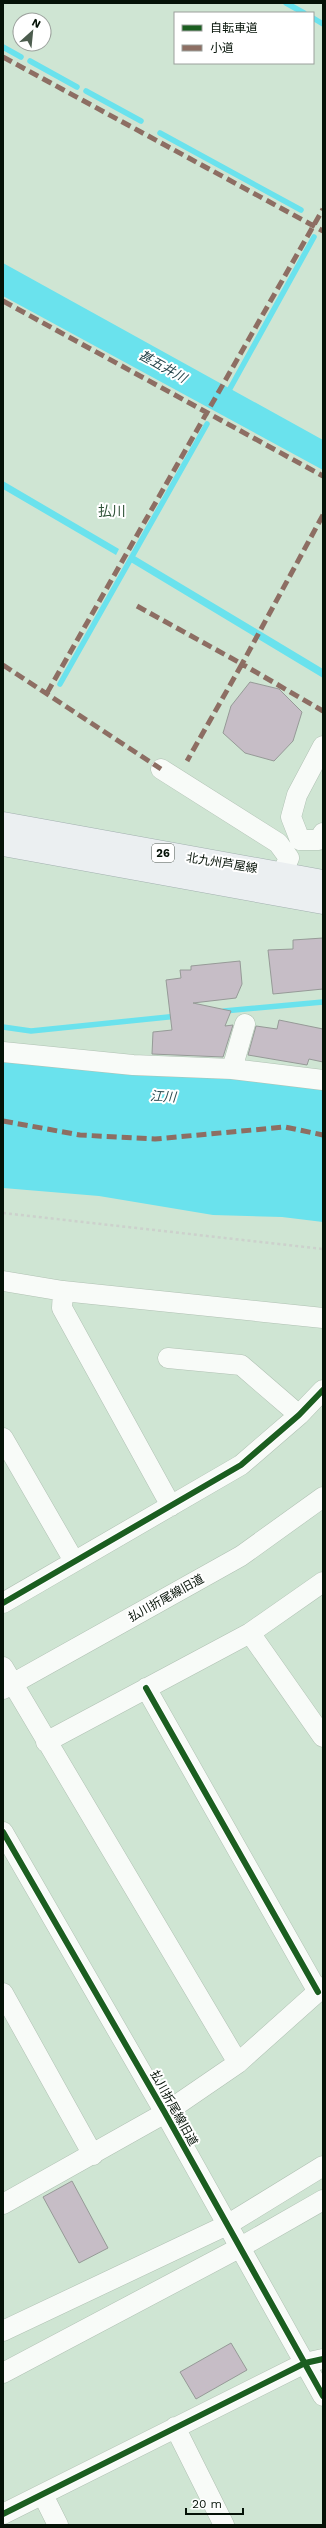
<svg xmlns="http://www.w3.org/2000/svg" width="326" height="2528" viewBox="0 0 326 2528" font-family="'Work Sans','Noto Sans JP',sans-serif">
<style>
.water{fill:#6ae2ed}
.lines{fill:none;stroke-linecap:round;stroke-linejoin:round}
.stream{stroke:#6ae2ed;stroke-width:5.5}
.building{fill:#c6bdc6;stroke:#969a97}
.minor-casing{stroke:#b0c1b3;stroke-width:21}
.major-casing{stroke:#a2b0af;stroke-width:23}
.path{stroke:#ccd1cc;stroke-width:2.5;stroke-dasharray:3 3;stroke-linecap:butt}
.minor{stroke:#f8fbf8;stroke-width:20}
.major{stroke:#ebeff1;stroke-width:22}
.quiet{stroke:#8d6e63;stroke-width:5;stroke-dasharray:10 5;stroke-linecap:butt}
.cycleway-casing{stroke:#fff;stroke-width:8}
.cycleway{stroke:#1b5e20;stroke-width:6}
.labels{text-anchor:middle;stroke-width:4;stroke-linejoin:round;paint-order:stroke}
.shield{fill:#fff;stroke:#505951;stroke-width:1}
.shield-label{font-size:11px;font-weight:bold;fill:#051207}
.street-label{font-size:12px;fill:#051207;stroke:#fff}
.water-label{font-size:13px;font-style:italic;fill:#28474d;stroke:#fff}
.quarter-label{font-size:14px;fill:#315439;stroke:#fff}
</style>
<rect width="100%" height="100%" fill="#cfe5d3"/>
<path class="water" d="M3,263L323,440V470L3,296Z
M3,481L119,549L116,555L3,489Z
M133,555L323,669V678L129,561Z
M3,1058L221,1075L323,1088V1222L282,1217L213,1215L99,1196L3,1188Z"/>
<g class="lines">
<path class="stream" d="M286,3L304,13
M313,18L323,24
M3,47L21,57
M30,61L77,87
M86,91L141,121
M160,133L301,210
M227,394L314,237
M60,684L207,424
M224,1011L323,1002
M3,1027L31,1031L178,1016"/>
</g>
<path class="building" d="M250,682L279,689L302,712L293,741L274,761L245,753L223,733L231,706Z
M323,938V989L273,994L268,950L293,949V940Z
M240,961L242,984L236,998L193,1003L231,1011L225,1026L233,1025L223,1057L152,1054L153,1032L172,1030L166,980L181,978L180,970H191V966Z
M279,1020L323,1029V1062L309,1059L307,1065L248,1055L256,1026L277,1029Z
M72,2181L108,2248L79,2263L43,2197Z
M231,2343L247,2370L196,2399L180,2372Z"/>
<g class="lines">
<defs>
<path id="minor" d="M161,769L278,843L289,858L276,887
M300,840L291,817L297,795L323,746
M300,840H319L323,833
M3,1052L133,1065L232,1069L323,1080
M232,1069L245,1024
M3,1281L63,1291L323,1318
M63,1291L62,1308L171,1506
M168,1358L241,1365L299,1415
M3,1438L74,1561
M3,1603L241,1465L299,1415L323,1390
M250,1633L323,1737
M3,1667L238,2063
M146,1688L318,1992
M3,1689L241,1556L323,1497
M46,1742L250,1633L323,1582
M3,1832L165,2113L323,2396
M3,1993L93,2155
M3,2204L165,2113L238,2063L323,1987
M3,2331L227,2225L323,2166
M3,2373L239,2248L323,2200
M175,2427L224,2525
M43,2495L58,2525
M3,2514L305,2363L323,2359"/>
<path id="major" d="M3,823L323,881
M3,845L323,903"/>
</defs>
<use href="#minor" class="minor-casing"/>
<use href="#major" class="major-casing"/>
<path class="path" d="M3,1213L323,1249"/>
<use href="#minor" class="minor"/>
<use href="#major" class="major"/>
<path class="quiet" d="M3,57L323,231
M3,301L323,476
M323,515L242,664L323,711
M137,606L242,664L187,761
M3,665L161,769
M47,693L323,209
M3,1121L80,1135L155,1139L285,1127L323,1135"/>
<defs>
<path id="cycleway" d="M3,1603L241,1465L299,1415L323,1390
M146,1688L318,1992
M3,1832L165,2113L323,2396
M3,2514L305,2363L323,2359"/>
</defs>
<use href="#cycleway" class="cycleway-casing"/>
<use href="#cycleway" class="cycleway"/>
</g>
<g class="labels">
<rect class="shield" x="152" y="844" width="22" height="18" rx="3"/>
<g class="shield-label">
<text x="163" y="857">26</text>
</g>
<g class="street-label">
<text transform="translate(222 863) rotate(9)" y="4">北九州芦屋線</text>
<text transform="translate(166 1598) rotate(-29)" y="4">払川折尾線旧道</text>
<text transform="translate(174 2108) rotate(61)" y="4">払川折尾線旧道</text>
</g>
<g class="water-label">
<text transform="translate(163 366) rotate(29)" y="5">甚五井川</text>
<text transform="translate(163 1096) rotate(3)" y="5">江川</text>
</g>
<g class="quarter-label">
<text x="112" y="516">払川</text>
</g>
</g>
<rect width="326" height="2528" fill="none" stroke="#051207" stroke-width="8"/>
<rect x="174" y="12" width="140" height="52" fill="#ffffff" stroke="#9ba09c"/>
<rect x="182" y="25" width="20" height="6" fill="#1b5e20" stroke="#9ba09c"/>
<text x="210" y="32" font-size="12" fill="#051207">自転車道</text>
<rect x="182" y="45" width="20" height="6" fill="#8d6e63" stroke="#9ba09c"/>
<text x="210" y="52" font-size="12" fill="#051207">小道</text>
<g transform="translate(32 32) rotate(27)"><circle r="19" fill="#ffffff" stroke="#9ba09c"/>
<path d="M0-3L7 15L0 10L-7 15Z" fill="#4c5c4e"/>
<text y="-6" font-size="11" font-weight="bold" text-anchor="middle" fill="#051207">N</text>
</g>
<path d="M186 2508v6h57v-6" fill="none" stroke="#051207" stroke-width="2"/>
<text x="192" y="2508" font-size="12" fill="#051207" stroke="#ffffff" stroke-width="3" paint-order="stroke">20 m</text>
</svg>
